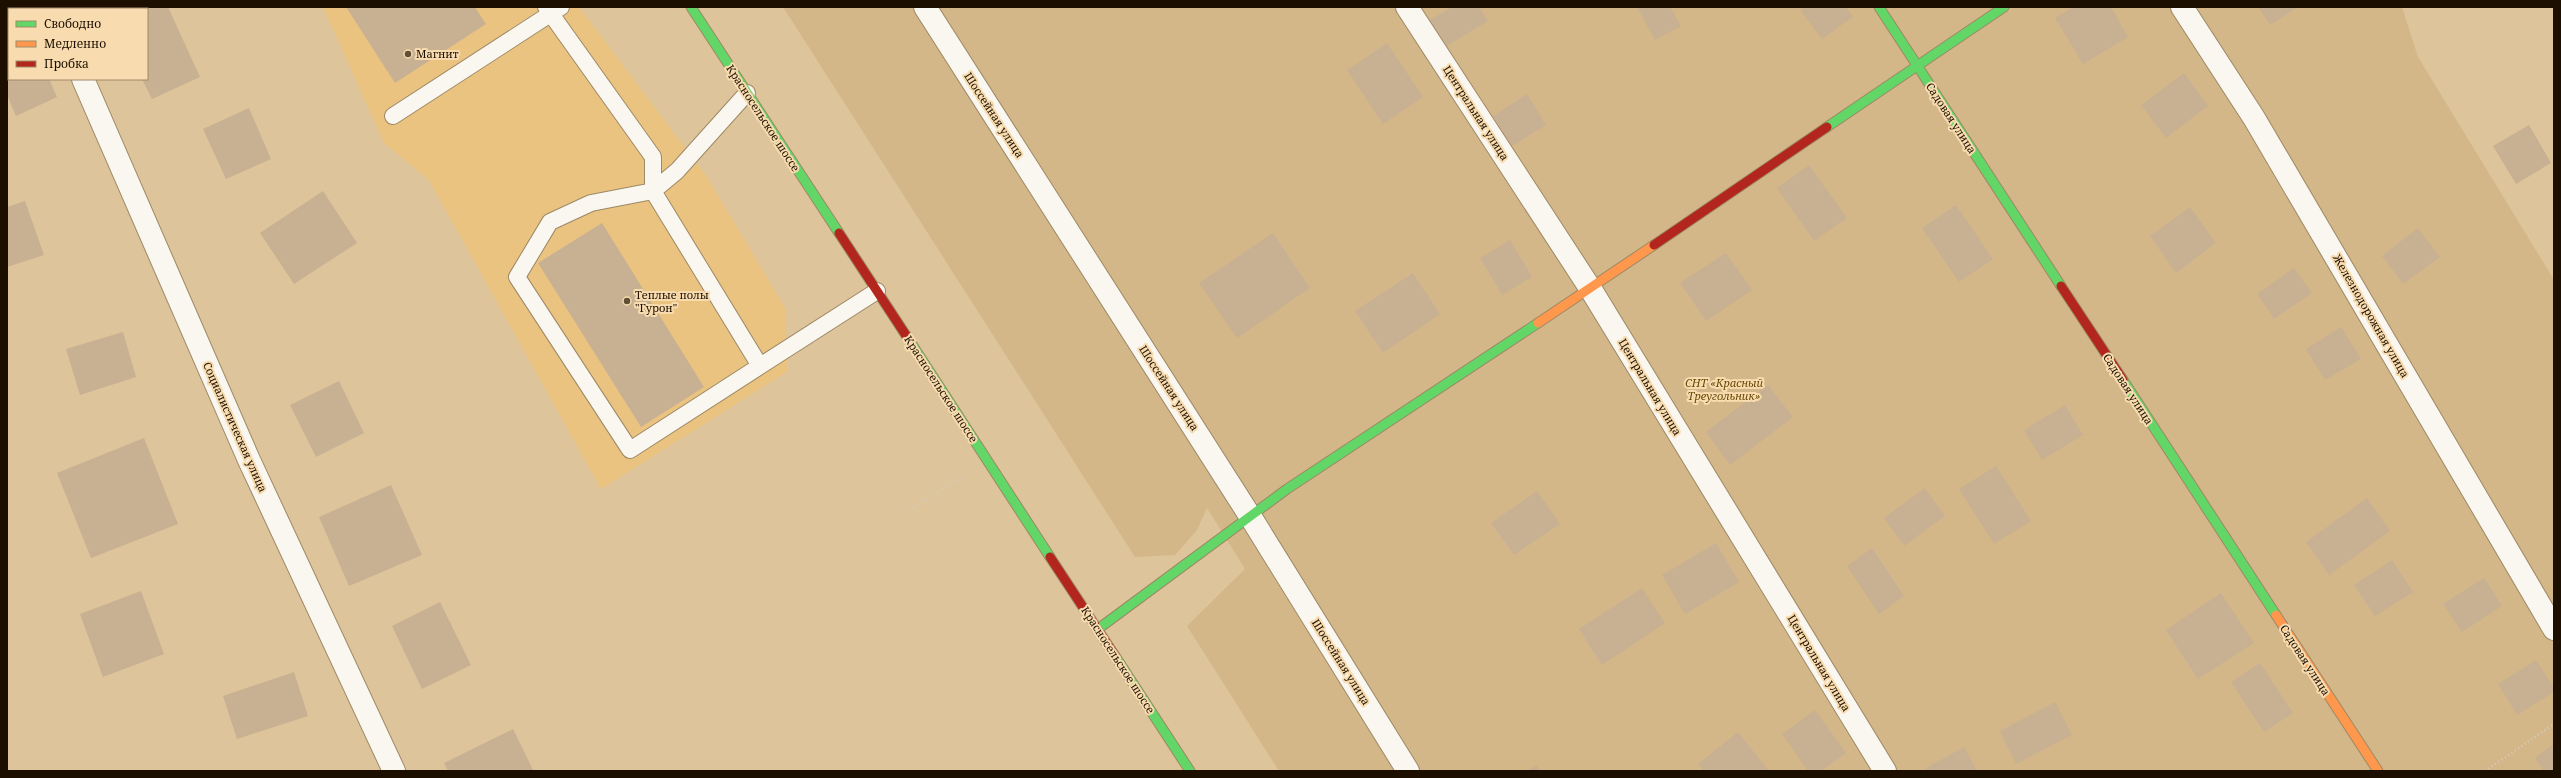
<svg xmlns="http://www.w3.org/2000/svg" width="2561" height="778" viewBox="0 0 2561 778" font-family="'Noto Serif',serif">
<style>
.built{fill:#ebc380}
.green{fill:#d4b789}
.building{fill:#c8b092}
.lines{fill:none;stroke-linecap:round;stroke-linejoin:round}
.lane-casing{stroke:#9c8965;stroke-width:18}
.street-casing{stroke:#9c8965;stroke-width:24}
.fast-casing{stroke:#9c8965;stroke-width:11}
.slow-casing{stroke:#9c8965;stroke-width:11}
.jam-casing{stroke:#9c8965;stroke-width:11}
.path{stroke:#d4ccbf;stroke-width:2.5;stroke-dasharray:1 3;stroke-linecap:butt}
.lane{stroke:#faf6f0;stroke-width:16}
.street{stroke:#faf6f0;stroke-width:22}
.fast{stroke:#63d668;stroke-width:9}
.slow{stroke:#ff974d;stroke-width:9}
.jam{stroke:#b3261e;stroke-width:9}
.poi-dot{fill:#604e36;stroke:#f8dcaf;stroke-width:1.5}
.labels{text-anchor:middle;stroke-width:4;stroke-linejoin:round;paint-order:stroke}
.poi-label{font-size:11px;fill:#1c0f00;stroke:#f8dcaf;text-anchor:start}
.street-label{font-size:11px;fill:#1c0f00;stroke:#f8dcaf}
.park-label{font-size:11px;font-style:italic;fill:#674704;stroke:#f8dcaf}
</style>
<rect width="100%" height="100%" fill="#ddc49a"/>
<path class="built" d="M323,7H579L707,177L785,308L788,371L601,489L429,180L384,143Z"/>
<path class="green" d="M783,7H2402L2418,57L2554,280V771H1279L1187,626L1245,569L1207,508L1197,530L1175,555L1135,557Z"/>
<path class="building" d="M133,7H168L200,77L152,99L142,79H147V9H128Z
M346,7H475L486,24L395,83Z
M1452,7H1479L1488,21L1447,46L1430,20Z
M1637,7H1670L1681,26L1655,40Z
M1804,7H1846L1853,17L1822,39L1800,10Z
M2073,7H2111L2128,37L2083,64L2055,18Z
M2258,7H2298L2270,25Z
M9,42V79H49L57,97L16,116L7,95V43Z
M1387,43L1423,97L1383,124L1347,70Z
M2184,73L2208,106L2166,138L2141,105Z
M1527,94L1546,125L1512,146L1493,116Z
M249,108L271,159L226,179L203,129Z
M2529,125L2551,163L2516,184L2493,146Z
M1809,165L1847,218L1814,241L1777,188Z
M323,191L357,243L294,284L260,233Z
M25,201L44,255L7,267V207Z
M1956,205L1993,259L1959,282L1922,228Z
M2190,207L2216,243L2176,273L2150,236Z
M602,223L704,387L641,427L538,263Z
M2418,228L2440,257L2403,284L2382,256Z
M1273,233L1310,288L1237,338L1199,283Z
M1510,240L1532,277L1502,295L1480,258Z
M1726,253L1752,290L1706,321L1680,283Z
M2294,268L2312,293L2274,319L2257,294Z
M1413,273L1440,314L1383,353L1355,311Z
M2341,327L2361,359L2325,380L2306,349Z
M123,332L136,377L80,395L66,349Z
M339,381L364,433L316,457L290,405Z
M1768,385L1793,417L1730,465L1706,432Z
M2065,405L2083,435L2042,460L2024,430Z
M144,438L178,524L91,558L57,473Z
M1996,466L2031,521L1994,544L1959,489Z
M391,485L422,555L349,586L319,517Z
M1925,488L1945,516L1904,546L1884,518Z
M1537,491L1560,524L1514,555L1491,523Z
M2367,498L2390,531L2329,575L2306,542Z
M1716,543L1739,582L1685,614L1662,575Z
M1872,548L1904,596L1879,614L1847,566Z
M2392,560L2413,592L2375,616L2354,585Z
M2484,578L2502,606L2462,632L2443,604Z
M1642,588L1665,623L1602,665L1579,629Z
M141,591L164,654L103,677L80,614Z
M2221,593L2254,643L2198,679L2166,630Z
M440,602L471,665L422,689L392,626Z
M2536,660L2554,688V692L2517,715L2498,684Z
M2260,663L2293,713L2264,732L2231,682Z
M294,672L308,716L237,739L223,696Z
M2055,702L2072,735L2016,764L2000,731Z
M1815,710L1846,753L1821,771H1808L1782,734Z
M513,729L533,770L448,771L444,763Z
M1738,732L1769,771H1704L1698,764Z
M2554,744V771H2544L2535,758Z
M1964,747L1977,771H1928L1926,768Z
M1536,765L1540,771H1527Z"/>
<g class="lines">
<defs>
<path id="lane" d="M546,7L653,157V191L591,203L550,222L517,277L630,450L760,366
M747,93L677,171L653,191L760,366L877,291
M393,116L561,7"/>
<path id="street" d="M51,7L52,9
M925,7L1250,516L1408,771
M1407,7L1590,288L1885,771
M2182,7L2254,118L2554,629
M83,79L249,460L394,771"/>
<path id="fast" d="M691,7L839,233
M1879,7L2061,286
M1827,127L2004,7
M911,343L1050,557
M2123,380L2276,615
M1098,629L1287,489L1538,323
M1115,656L1190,771"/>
<path id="slow" d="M1538,323L1654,245
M2276,615L2378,771"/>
<path id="jam" d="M839,233L911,343
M1654,245L1827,127
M2061,286L2123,380
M1050,557L1115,656"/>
</defs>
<use href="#lane" class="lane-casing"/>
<use href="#street" class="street-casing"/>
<use href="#fast" class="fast-casing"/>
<use href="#slow" class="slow-casing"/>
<use href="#jam" class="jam-casing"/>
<path class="path" d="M909,510L962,477
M2485,771L2554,724"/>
<use href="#lane" class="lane"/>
<use href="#street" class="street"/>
<use href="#fast" class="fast"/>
<use href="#slow" class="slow"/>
<use href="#jam" class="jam"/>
</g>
<g class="poi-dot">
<circle cx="408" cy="54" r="4"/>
<circle cx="627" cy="301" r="4"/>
</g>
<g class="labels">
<g class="poi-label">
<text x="416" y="58">Магнит</text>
<text x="635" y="299">Теплые полы<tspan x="635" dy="13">"Гурон"</tspan></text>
</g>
<g class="street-label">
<text transform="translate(1476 113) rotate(57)" y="4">Центральная улица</text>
<text transform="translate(994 115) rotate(57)" y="4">Шоссейная улица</text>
<text transform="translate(763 118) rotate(57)" y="4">Красносельское шоссе</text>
<text transform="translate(1951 118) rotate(57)" y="4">Садовая улица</text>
<text transform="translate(2371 316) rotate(60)" y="4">Железнодорожная улица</text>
<text transform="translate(1650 387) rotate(59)" y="4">Центральная улица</text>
<text transform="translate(1169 388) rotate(57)" y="4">Шоссейная улица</text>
<text transform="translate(941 389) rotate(57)" y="4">Красносельское шоссе</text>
<text transform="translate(2128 389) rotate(57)" y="4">Садовая улица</text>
<text transform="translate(235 427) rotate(66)" y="4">Социалистическая улица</text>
<text transform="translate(1118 660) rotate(57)" y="4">Красносельское шоссе</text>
<text transform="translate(2305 660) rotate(57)" y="4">Садовая улица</text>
<text transform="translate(1341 662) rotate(58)" y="4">Шоссейная улица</text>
<text transform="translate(1819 663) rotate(59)" y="4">Центральная улица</text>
</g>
<g class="park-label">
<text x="1724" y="387">СНТ «Красный<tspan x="1724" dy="13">Треугольник»</tspan></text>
</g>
</g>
<rect width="2561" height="778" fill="none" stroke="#1c0f00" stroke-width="16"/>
<rect x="8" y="8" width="140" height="72" fill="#f8dcaf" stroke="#a08a69"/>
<rect x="16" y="21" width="20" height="6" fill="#63d668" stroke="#a08a69"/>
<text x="44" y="28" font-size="12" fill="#1c0f00">Свободно</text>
<rect x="16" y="41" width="20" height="6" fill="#ff974d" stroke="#a08a69"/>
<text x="44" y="48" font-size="12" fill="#1c0f00">Медленно</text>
<rect x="16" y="61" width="20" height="6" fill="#b3261e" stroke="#a08a69"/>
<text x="44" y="68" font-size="12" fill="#1c0f00">Пробка</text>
</svg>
